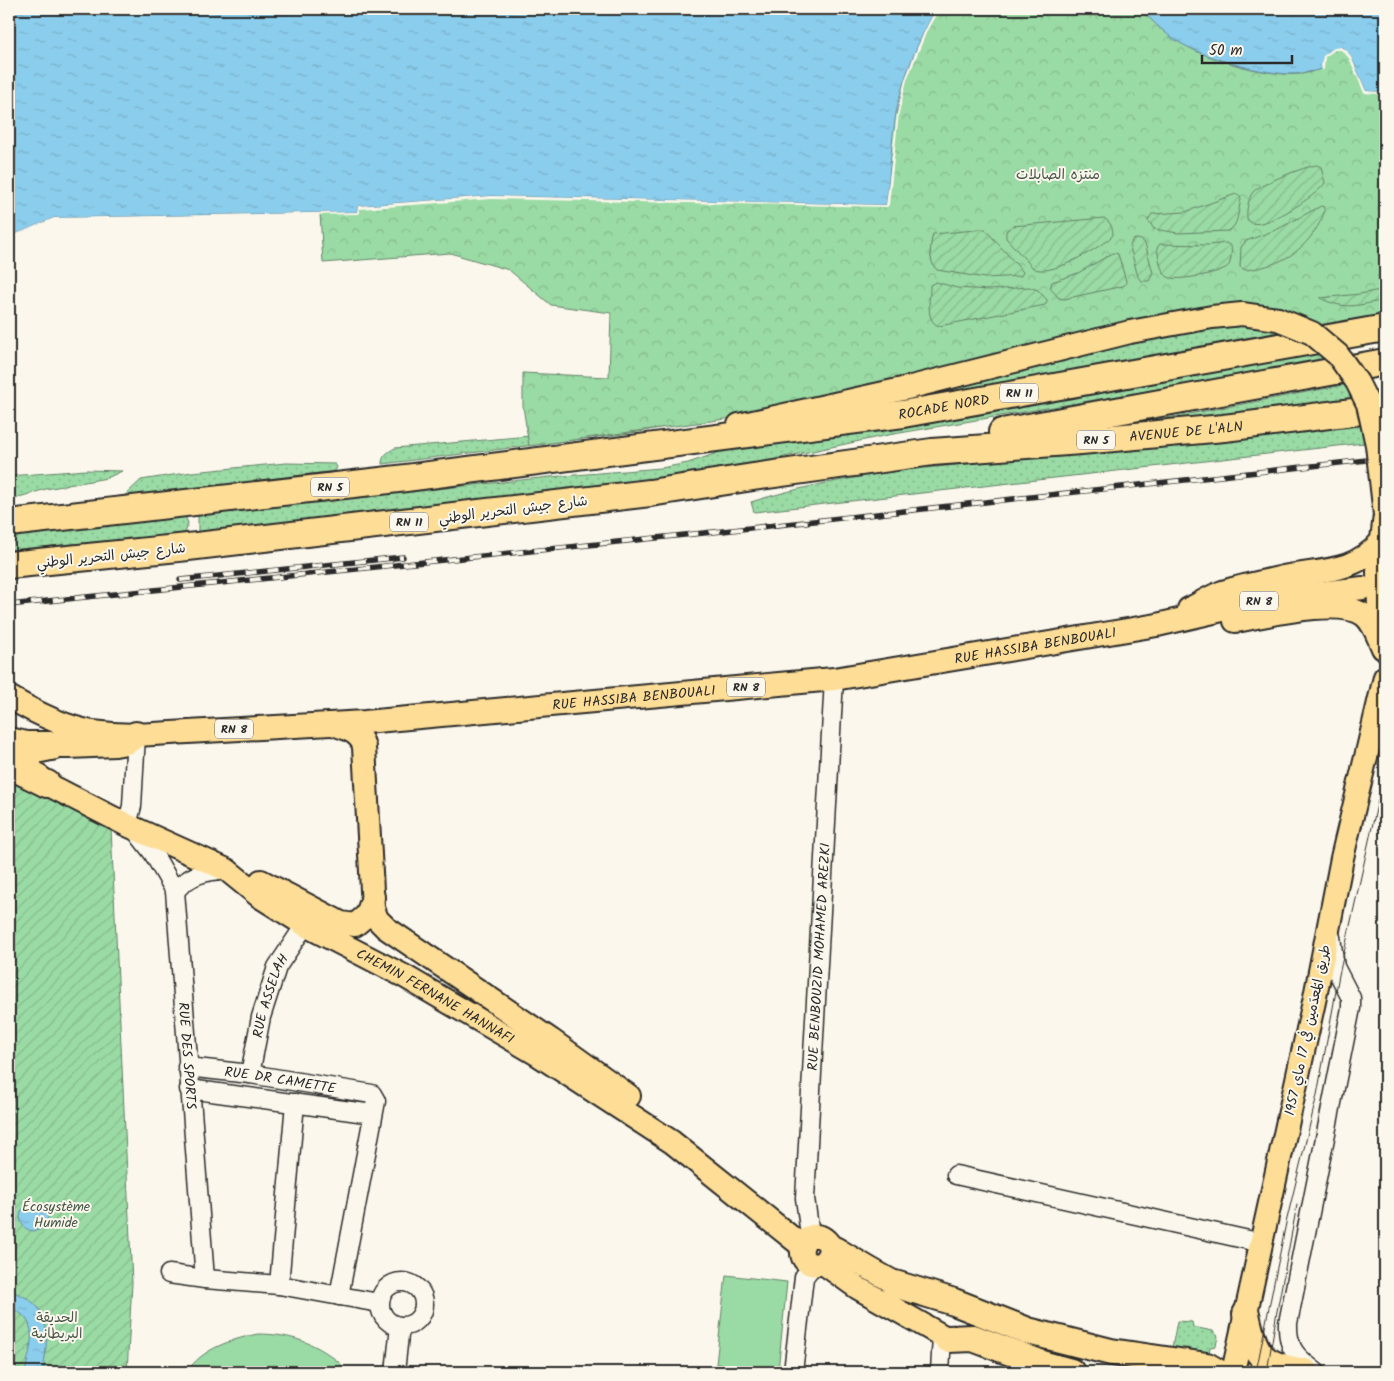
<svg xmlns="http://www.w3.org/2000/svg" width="1394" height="1381" viewBox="0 0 1394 1381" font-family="Kalam,'Playpen Sans Arabic',sans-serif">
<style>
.grass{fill:url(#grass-dots);stroke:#628268}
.park{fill:url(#park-crowns);stroke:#628268}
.garden{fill:url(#garden-furrows);stroke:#628268}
.pitch{fill:#9adaa4;stroke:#628268}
.water{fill:url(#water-ripples);stroke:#658c9f}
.pier{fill:#fbf7ec}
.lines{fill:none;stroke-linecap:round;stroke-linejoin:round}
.minor-casing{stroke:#2b2b2b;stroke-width:21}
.major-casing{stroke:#2b2b2b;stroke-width:26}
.highway-casing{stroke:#2b2b2b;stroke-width:30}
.minor{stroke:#fbf7ec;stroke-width:18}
.major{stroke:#fedd96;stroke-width:22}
.highway{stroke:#fedd96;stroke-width:26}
.tram{stroke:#2b2b2b;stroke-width:1}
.rail-casing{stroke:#2b2b2b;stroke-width:5.5}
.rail{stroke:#fbf7ec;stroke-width:4;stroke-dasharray:11;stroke-linecap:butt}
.major-bridge-casing{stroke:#2b2b2b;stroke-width:26;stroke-linecap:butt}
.major-bridge{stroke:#fedd96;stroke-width:22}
.labels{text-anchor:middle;stroke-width:4;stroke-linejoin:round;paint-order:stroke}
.shield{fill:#fbf7ec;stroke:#696865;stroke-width:1}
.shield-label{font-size:12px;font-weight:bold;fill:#2b2b2b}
.park-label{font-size:14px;fill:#475749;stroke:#fbf7ec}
.street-label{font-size:14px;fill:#2b2b2b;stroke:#fbf7ec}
</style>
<defs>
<pattern id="grass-dots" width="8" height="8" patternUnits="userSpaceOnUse" patternTransform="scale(1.25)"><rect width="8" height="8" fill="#9adaa4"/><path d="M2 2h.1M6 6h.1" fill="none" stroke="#85bb8d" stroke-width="1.8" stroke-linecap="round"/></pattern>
<pattern id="park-crowns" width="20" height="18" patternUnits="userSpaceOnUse" patternTransform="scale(1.25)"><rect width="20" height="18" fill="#9adaa4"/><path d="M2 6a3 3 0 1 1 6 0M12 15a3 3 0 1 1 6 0" fill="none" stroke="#85bb8d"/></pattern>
<pattern id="garden-furrows" width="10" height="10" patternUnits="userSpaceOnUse" patternTransform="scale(1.25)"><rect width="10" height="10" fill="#9adaa4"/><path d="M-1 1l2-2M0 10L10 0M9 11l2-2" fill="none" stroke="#85bb8d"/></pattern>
<pattern id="water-ripples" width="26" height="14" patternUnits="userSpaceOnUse" patternTransform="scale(1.25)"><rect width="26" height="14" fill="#8bcdec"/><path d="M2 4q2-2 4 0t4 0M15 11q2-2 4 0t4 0" fill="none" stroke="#78b0cb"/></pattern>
</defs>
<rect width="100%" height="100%" fill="#fbf7ec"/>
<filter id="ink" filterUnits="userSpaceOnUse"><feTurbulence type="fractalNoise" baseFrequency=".02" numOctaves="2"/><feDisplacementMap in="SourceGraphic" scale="10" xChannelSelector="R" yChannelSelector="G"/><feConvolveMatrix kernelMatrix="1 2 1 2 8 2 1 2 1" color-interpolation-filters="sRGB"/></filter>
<g filter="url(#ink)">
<path class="grass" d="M1214,296C1256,303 1291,307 1329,329L1084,372L890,402L1131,339L638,432L382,464C382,455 388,452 395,448L530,436Z
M1320,350L1329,358L1259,372L888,435L709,473L524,499L198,532V514L550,477L661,468L688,463L726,450Z
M1355,383L1364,400L1084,430L1178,416Z
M1368,422L1373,442L754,512L751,502C801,486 852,478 904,470L1321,430Z
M286,463L335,464L337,467L335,471L122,498L141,480L192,472Z
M86,470L122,471L107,478L46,489L9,500V476Z
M185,516L188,523L186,531L182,534L9,550V534Z
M1177,1321L1192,1322L1193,1327L1213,1331L1218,1336L1216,1346L1210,1347L1209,1354L1171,1353Z"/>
<path class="park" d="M936,9H1141C1155,24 1173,40 1192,49C1217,62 1284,81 1311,72C1319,69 1324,59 1327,51L1341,47L1380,92L1382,105L1385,104V316L1329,329C1296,310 1276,305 1238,305L740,417L529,446L523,406V373L609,377L611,313L551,305L509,270L450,253L323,263L320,213L897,113L905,79Z"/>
<path class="garden" d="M1317,165L1321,167L1325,183C1318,195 1259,234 1249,221C1246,218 1247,214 1247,210C1248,204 1249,197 1253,192C1260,184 1306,166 1317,165Z
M1236,194L1240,196L1241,199C1238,210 1239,226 1228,231L1178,233L1154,229L1148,220L1152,214L1185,212Z
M1321,206L1324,207C1325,215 1320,222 1316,229C1300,255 1275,267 1245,270L1240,267L1241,247L1246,241L1278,229Z
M1104,218C1110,222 1113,227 1113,235L1109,239C1095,250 1049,278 1033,268L1006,238V231L1012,226Z
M985,229L1023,272L1021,276L985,278L937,270C928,262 930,245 933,234Z
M1137,239L1141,240L1145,243L1153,273L1149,281H1141L1138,277L1130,247L1132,240Z
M1226,243L1231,246C1232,251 1231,261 1229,265C1224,273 1175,282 1168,277C1160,272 1159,258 1157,248L1160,244L1209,245Z
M1113,253L1118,254L1126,281V284L1123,286L1064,299L1059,298L1050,288L1052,282L1078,273Z
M936,282L957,288L990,290L1029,287L1038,290L1047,300V303L1045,305L939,326C925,321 930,300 930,288V285Z
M1385,289V300C1358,305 1346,311 1320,298L1360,294Z
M9,774L111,828L132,1283L127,1372H9Z"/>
<path class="pitch" d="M726,1275L787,1282L778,1371L716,1364Z
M258,1334C293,1334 325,1345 348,1372H187C201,1349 232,1339 258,1334Z"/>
<path class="water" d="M9,9H936C918,41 903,76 896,113C891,143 890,174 886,205L491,196L358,206L357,212L54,218L9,237Z
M1141,9H1385V104L1381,105L1380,92L1366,91L1351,57L1342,47C1329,51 1320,54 1322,69C1311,72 1299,74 1288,74C1255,72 1202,57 1175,40C1162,31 1151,20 1141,9Z
M20 1217a14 14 0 1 1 28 0a14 14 0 1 1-28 0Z
M9,1291C54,1303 48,1335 43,1372H25C30,1347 42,1318 9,1308Z"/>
<path class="pier" d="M936,9H939L927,31L907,80L899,113L889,205L887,207L491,199L360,209V213L358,214L54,221L9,240V237L54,218L357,212L358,206L491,196L886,205L897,113L905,79L925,30Z
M1341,47L1347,51L1351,57L1366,91L1380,92L1381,105L1385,104V107L1379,106L1378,94L1364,93L1349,58L1341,50H1335L1325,57L1324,69L1322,71L1321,64L1323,56L1334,48Z"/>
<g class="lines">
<defs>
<g id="minor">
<path d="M127,825L132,806L136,735"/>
<path id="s1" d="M133,827L153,853L175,891L205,1279"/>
<path d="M175,891C189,875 206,870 227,870"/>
<path id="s2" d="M187,1067L250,1074L372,1094L376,1101L339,1296"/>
<path id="s3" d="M250,1074L261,1017L277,967L305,925"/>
<path d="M189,1089L373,1114"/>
<path d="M956,1175L1262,1243"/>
<path id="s4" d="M810,1235L805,1198L834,679"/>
<path d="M169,1274L205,1279L279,1285L379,1303"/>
<circle cx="402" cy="1304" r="22"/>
<path d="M279,1285L295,1103"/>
<path d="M395,1372L400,1326"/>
<path d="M793,1372L804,1277L813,1265"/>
<path d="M940,1372L942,1336"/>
<path d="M1316,1372C1297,1357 1287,1350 1288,1323L1351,1008V998L1335,967L1331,937"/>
</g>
<g id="major">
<path d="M739,425L907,388L1130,332"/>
<path d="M1189,609C1199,604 1210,597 1220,593C1240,586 1263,582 1283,577C1323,569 1352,574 1381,542"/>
<path d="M1235,621C1265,616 1339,597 1364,615C1374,623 1378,637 1383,648"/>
<path d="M1382,637L1379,608L1378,572L1385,515"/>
<path id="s5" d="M9,697C34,712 64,727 92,732C107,734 121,735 136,735L365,722L834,679L1157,625L1270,599L1363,588"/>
<path d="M333,724C345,728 361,732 364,747L373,908L377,919L386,928L551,1040L629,1096"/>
<path id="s6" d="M56,748L36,752L29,759L31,769L47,784L127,825L227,870L259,896L305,925L404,976L537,1054L672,1142L802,1246"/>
<path d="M261,881L341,923L355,925L367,915L373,897"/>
<path d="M829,1245L830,1253L823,1263C793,1273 797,1228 821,1237C826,1239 827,1242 830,1245C832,1247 837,1249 840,1251C863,1265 886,1279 911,1291"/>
<path d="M823,1263L858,1288L948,1339"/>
<path d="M1233,1372L1315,997L1342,858L1385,677"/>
</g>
<g id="highway">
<path d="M1002,432L1385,362"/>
<path id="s7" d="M9,523L398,479L903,414L1385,328"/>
<path id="s8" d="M9,565L188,547L650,493L753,477L932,452L1081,441L1224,428L1385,408"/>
<path d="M9,741L26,745H69L115,743L126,741L136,735"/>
<path d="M9,765L47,784"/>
<path d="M895,1284L954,1302L1028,1331L1111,1352L1207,1366L1217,1372"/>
<path d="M1246,1314C1255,1357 1261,1365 1305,1372"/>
<path d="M948,1339L973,1338L1045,1365L1071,1372"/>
</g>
</defs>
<use href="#minor" class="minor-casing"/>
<use href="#major" class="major-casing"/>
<use href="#highway" class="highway-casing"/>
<use href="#minor" class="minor"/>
<use href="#major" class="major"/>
<use href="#highway" class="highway"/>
<path class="tram" d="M1256,1372L1286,1223L1317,1095L1339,975L1385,769
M1267,1372L1277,1311L1297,1205"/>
<defs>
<path id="rail" d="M180,580L403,557
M9,605L723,531L1385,458"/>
</defs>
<use href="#rail" class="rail-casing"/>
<use href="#rail" class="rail"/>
<defs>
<path id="major-bridge" d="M1130,332L1212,317L1242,314L1278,319L1312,333L1338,355L1357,382L1368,404L1377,445L1385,515"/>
</defs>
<use href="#major-bridge" class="major-bridge-casing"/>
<use href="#major-bridge" class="major-bridge"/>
</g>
</g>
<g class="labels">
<g class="shield">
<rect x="1000" y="383.5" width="38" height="19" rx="4"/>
<rect x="1077" y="430.5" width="38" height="19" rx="4"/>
<rect x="311" y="477.5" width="38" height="19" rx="4"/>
<rect x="390" y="512.5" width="38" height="19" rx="4"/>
<rect x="1240" y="591.5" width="38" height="19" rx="4"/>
<rect x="727" y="677.5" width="38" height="19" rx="4"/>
<rect x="215" y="719.5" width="38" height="19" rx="4"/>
</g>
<g class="shield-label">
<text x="1019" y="397">RN 11</text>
<text x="1096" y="444">RN 5</text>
<text x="330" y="491">RN 5</text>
<text x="409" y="526">RN 11</text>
<text x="1259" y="605">RN 8</text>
<text x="746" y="691">RN 8</text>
<text x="234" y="733">RN 8</text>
</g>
<g class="park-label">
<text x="1058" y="179">منتزه الصابلات</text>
<text x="56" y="1211">Écosystème<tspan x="56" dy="16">Humide</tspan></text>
<text x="57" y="1322">الحديقة<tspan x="57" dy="16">البريطانية</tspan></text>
</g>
<g class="street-label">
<text dy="5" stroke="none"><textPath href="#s7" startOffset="942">ROCADE NORD</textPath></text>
<text dy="5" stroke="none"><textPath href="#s8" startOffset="1185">AVENUE DE L'ALN</textPath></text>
<text transform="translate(513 509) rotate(-7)" y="5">شارع جيش التحرير الوطني</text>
<text transform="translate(111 555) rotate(-6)" y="5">شارع جيش التحرير الوطني</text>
<text dy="5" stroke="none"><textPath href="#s5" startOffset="1039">RUE HASSIBA BENBOUALI</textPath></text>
<text dy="5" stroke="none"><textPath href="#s5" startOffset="634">RUE HASSIBA BENBOUALI</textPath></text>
<text dy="5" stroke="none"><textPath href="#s4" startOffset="279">RUE BENBOUZID MOHAMED AREZKI</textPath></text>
<text dy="5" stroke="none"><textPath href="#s6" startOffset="506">CHEMIN FERNANE HANNAFI</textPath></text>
<text dy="5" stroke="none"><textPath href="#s3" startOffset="81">RUE ASSELAH</textPath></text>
<text transform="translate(1307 1030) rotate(-78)" y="5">طريق المُعدَمين في 17 ماي 1957</text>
<text dy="5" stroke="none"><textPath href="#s1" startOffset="242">RUE DES SPORTS</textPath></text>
<text dy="5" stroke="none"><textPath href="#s2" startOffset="94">RUE DR CAMETTE</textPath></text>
</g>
</g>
<rect width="1394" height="1381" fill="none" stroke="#fbf7ec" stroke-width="30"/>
<rect x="15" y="15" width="1364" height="1351" fill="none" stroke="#2b2b2b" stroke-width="2" filter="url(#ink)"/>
<path d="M1202 55v8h90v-8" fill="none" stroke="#2b2b2b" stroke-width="2.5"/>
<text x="1209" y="55" font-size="15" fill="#2b2b2b" stroke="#fbf7ec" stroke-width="4" paint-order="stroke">50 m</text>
</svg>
